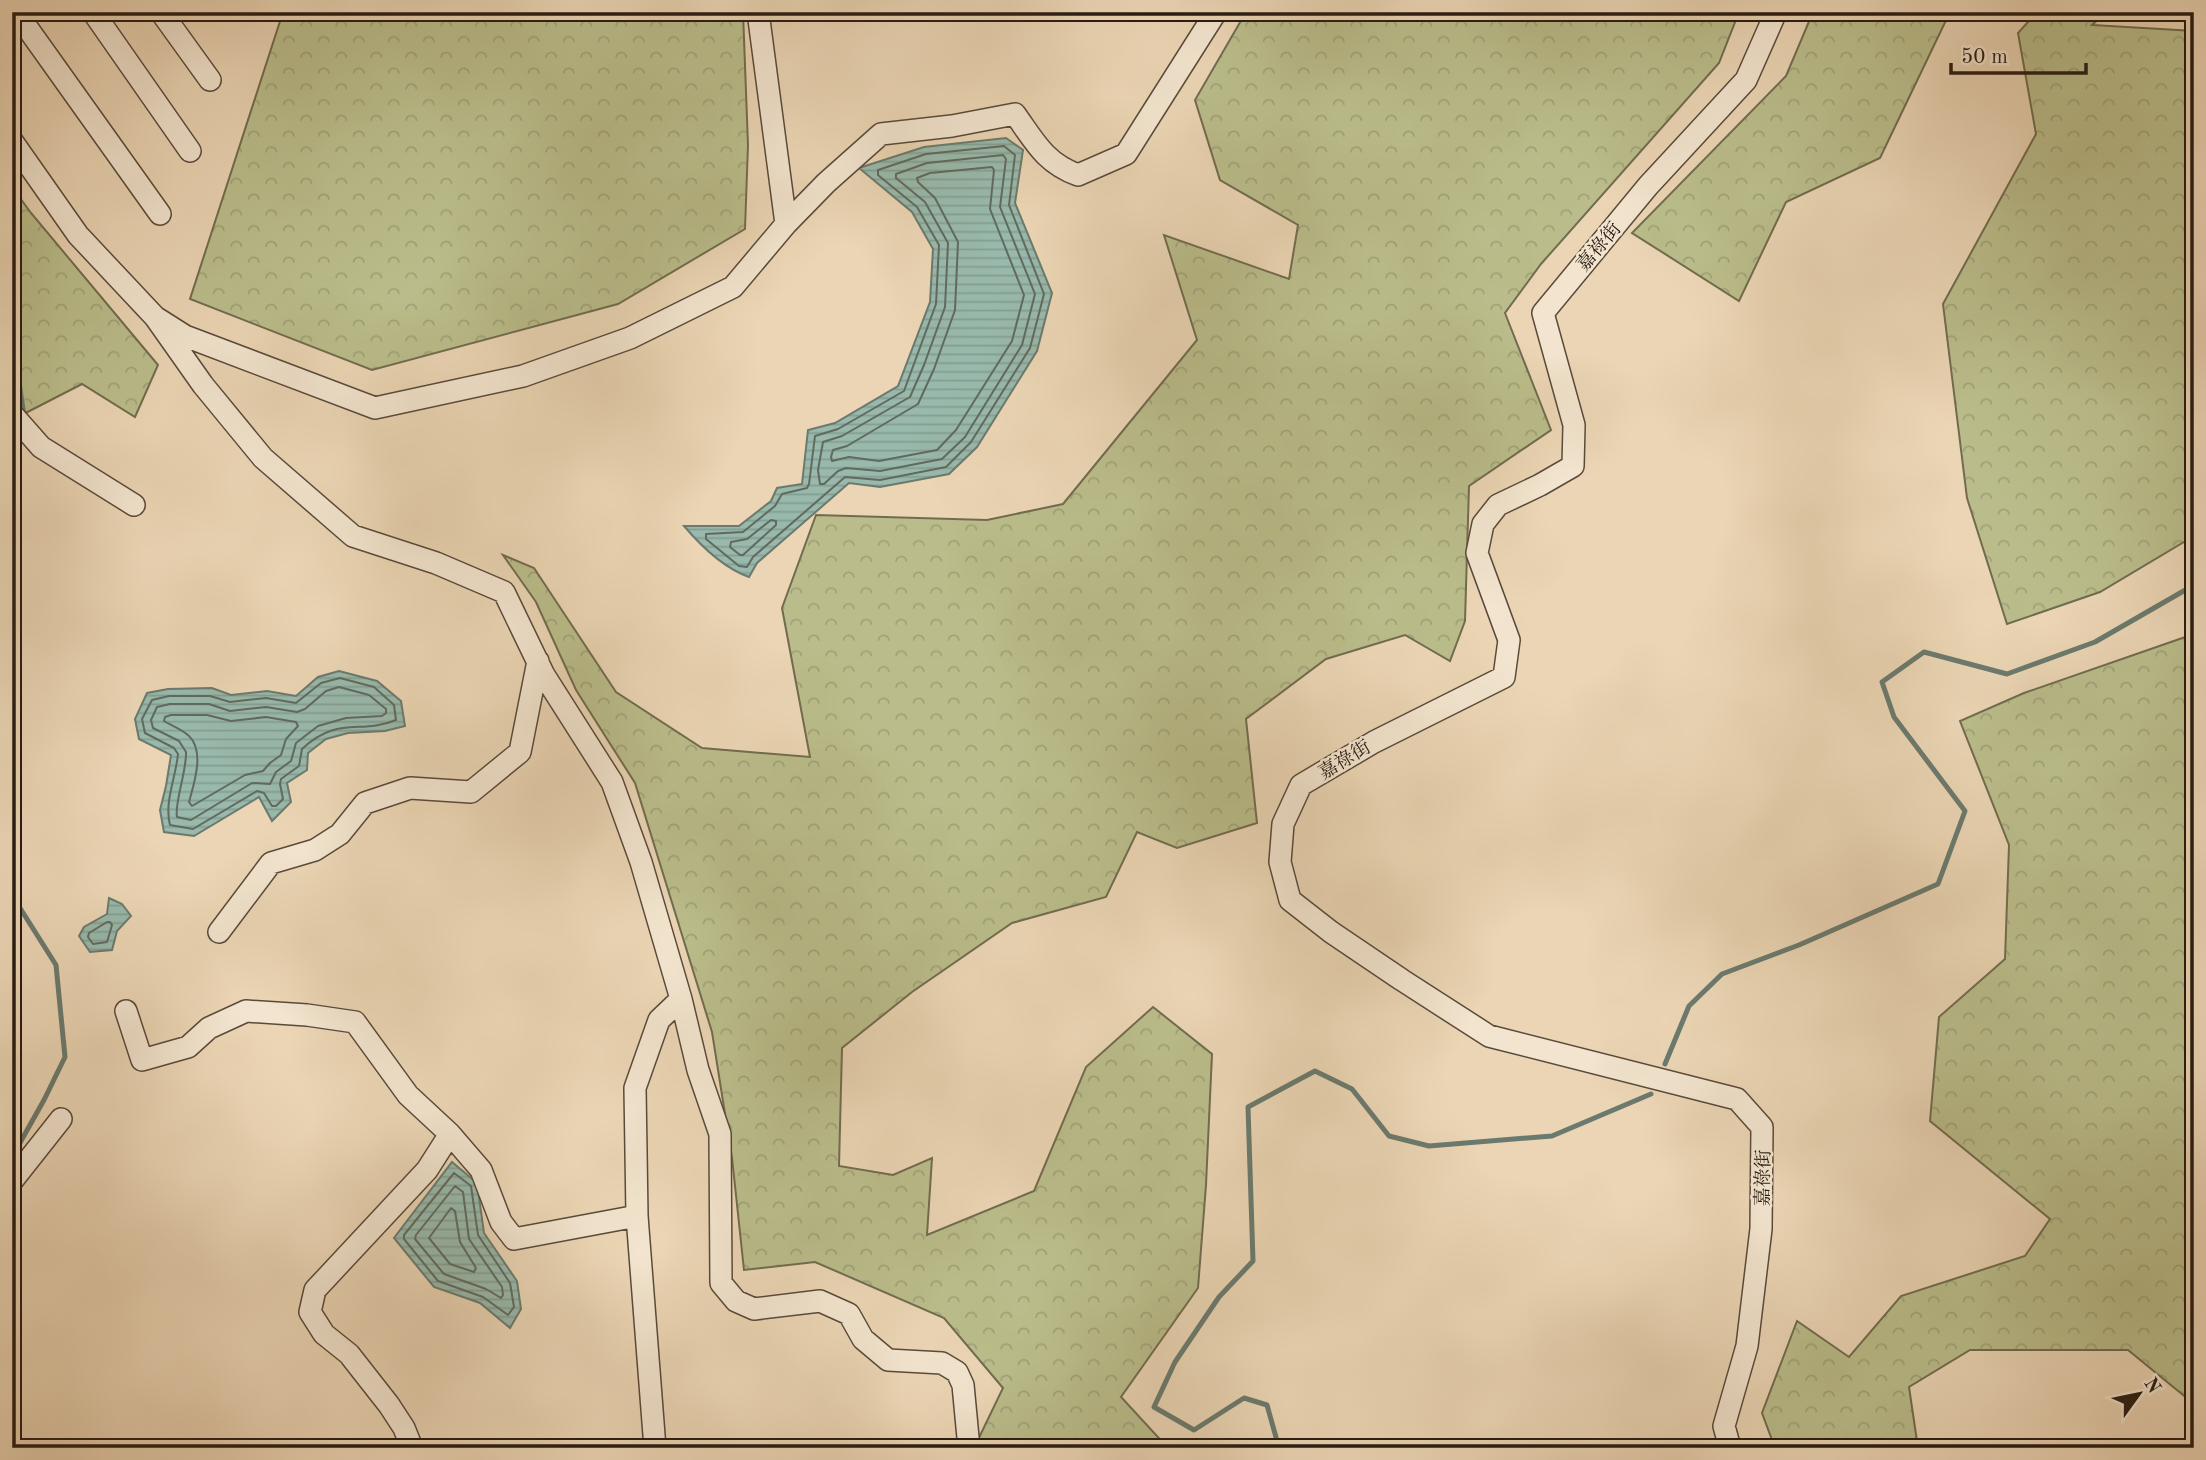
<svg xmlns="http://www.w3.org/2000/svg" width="2206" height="1460" viewBox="0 0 2206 1460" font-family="'Old Standard TT','Noto Serif TC',serif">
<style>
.forest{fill:url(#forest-crowns);stroke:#716c4f;stroke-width:2}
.water{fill:url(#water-rules);stroke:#6b7a6e;stroke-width:2}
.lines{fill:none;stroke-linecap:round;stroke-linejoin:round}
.shore{stroke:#606a5f;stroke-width:2}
.stream{stroke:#6b7a6e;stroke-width:5}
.minor-casing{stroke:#594a3b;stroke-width:24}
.minor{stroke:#f2e4ce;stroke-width:21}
.labels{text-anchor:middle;stroke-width:5;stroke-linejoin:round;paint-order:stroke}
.street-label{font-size:19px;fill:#281b13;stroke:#f2e4ce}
</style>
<defs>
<pattern id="forest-crowns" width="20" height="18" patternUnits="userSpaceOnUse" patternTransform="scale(1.75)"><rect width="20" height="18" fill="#babd8b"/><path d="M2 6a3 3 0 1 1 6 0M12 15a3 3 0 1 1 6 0" fill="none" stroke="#a0a277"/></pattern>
<pattern id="water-rules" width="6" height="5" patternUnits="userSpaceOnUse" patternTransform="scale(1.75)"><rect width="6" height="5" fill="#98b9ab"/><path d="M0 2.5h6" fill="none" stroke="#839e92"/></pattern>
</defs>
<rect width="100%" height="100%" fill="#ebd5b4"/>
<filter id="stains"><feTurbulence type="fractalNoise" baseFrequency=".00286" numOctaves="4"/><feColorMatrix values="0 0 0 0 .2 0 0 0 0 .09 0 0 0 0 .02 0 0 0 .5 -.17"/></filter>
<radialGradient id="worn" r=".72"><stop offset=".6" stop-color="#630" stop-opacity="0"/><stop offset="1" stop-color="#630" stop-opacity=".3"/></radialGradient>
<path class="forest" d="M283,12H743L748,145L745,229L618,304L372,370L190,299Z
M1246,12H1739L1719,63L1541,264L1505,313L1551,430L1469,486L1465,621L1450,661L1405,635L1326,659L1246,719L1257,823L1177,848L1137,832L1106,897L1012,923L912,992L842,1048L839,1166L893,1175L932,1158L927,1235L1034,1191L1086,1067L1153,1007L1212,1054L1206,1185L1198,1288L1121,1397L1168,1448H974L1003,1388L944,1318L815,1262L744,1270L732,1158L712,1032L635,783L576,690L536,602L503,555L534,568L616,692L702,748L810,757L782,608L816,515L987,520L1063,504L1197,340L1164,235L1289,279L1298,225L1220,180L1195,100Z
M1813,12H1950L1880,158L1786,202L1739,301L1632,233L1786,76Z
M2037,12H2107L2092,25L2194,31V536L2100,592L2007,624L1967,498L1943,304L2036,134L2018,33Z
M12,187L31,213L158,365L135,417L82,384L12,420Z
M2194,634V1404L2128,1350H1970L1909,1387L1918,1448H1775L1762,1413L1797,1321L1849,1357L1901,1296L2025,1256L2050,1219L1930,1121L1939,1017L2005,959L2009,845L1960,721L2024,693Z"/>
<path class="water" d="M1006,138L1023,150L1015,203L1052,293L1037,351L977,447L949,474L880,487L849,483L757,563L749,577C724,568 701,546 684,526H739L771,501L777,488L802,484L808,430L835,423L898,386L930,302L933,249L912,212L859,168L924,147Z
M339,671L377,681L401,701L405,726L385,731L348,733L326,739L308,753L307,770L287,783L291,802L272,821L259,797L194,836L164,832L160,810L166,786L171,755L139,739L135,719L147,693L168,689L212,688L231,695L267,691L296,696L318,677Z
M109,898L122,904L131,916L117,931L112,950L90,952L79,936L84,927L107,914Z
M452,1162L477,1183L484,1233L517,1281L521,1309L510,1328L480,1303L434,1287L394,1238Z"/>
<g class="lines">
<path class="shore" d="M1004,146L1015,155L1009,205L1044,294L1030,348L971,442L946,467L880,480L845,477L753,557L747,567L739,566L706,539V534L743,532L775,506L782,494L807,488L809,484L815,436L838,429L904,391L936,304L939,245L917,207L878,175V170L926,154Z
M1003,155L1006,159L1000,207L1035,294L1022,345L965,437L942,459L880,471L846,468L838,471L824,484H820L818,470L823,442L842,436L910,397L924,365L945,307L948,243L925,202L896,178V174L927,163Z
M992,167L994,170L990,209L1024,295L1012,341L956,430L937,450L879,461L849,457L832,461L831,457L833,450L847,446L918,404L934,369L955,310L958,242L935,198L918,182L917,178L930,173Z
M771,520L776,521V525L743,555H740L730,547L731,542L747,539Z
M340,678L374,687L394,705L396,720C360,735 338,715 302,749L299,766L281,779L280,784L283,799L276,806H272L264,793L257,791L193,829L170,825C164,802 176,777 178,754L174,748L145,733L142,719L152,700L169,696H210L230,702L266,698L296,703L321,683Z
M339,687L369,695L386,709V713L382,716L346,718L318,726L296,743L291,761L276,772L270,784L252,783L191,820L177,817C174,804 187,770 186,752L179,741L153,728L151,720L157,707L170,704H209L230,711L266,707L297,712L305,709L326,691Z
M171,715H207L231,721L266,717L296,722L298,726L286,739L281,755L270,763L263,771L245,775L192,806L189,802C194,784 205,751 189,736C182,729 172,726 164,721L165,717Z
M107,922H110L112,925L107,942L93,944L88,937L89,933Z
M454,1173L471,1186L478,1235L510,1283L514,1307L508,1315L483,1297L438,1281L404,1239V1235Z
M455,1186L463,1192L469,1239L502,1287L503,1295L501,1298L486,1289L444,1274L415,1239L416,1235Z
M451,1208L455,1211L460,1242L476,1268L474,1272L450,1264L429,1238Z"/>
<path class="stream" d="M12,373L18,376L24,416
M12,441L14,440
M12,904L20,908L56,965L65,1057L44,1100L12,1157
M1665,1064L1689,1006L1722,974L1799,945L1938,884L1965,811L1894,717L1882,682L1924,652L2007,674L2095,642L2194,585
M1279,1448L1267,1405L1244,1398L1194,1430L1154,1407L1175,1362L1219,1297L1253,1261L1248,1107L1315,1071L1352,1089L1389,1136L1429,1146L1552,1136L1651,1094"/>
<defs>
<path id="minor" d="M16,12L160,214
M93,12L190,151
M161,12L210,80
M758,12L786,224
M12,141L78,235L155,317L185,336L375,408L523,376L630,338L733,287L786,224L826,183L881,134L952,126L1015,114C1035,142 1045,163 1078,175L1126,154L1216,12
M155,317L203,385L263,458L353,536L436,563L504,592L544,675L612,782L641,862L681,999L698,1070L720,1134L721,1283L736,1301L754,1309L820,1301L849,1314L863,1339L888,1360L942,1363L957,1372L963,1385L969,1448
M12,414L41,447L134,505
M219,932L271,863L315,850L340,834L365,803L410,788L471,792L520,752L538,661
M126,1011L142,1060L188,1047L209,1028L246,1011L307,1015L355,1022L408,1095L450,1134L481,1170L501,1222L514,1239L637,1216
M12,1181L61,1119
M412,1448L404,1428L389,1405L349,1354L324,1334L310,1312L315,1290L427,1170L450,1134
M655,1448L637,1216L635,1088L659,1020L681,999
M1730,1448L1724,1426L1747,1346L1761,1229L1762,1127L1737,1099L1489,1036L1402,980L1331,932L1290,900L1280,862L1283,824L1301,785L1374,742L1504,677L1509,640L1477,553L1483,524L1498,505L1540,485L1573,466L1574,425L1543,313L1648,186L1746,80L1776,12"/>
</defs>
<use href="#minor" class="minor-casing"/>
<use href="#minor" class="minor"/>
</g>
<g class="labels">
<g class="street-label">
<text transform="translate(1598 246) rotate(-50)" y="7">嘉祿街</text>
<text transform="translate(1344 759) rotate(-31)" y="7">嘉祿街</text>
<text transform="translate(1762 1178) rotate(-89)" y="7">嘉祿街</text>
</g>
</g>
<rect width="2206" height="1460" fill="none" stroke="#ebd5b4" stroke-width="42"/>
<rect x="14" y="14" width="2178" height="1432" fill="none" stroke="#281b13" stroke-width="3.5"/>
<rect x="21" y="21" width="2164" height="1418" fill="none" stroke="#281b13" stroke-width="2"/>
<g transform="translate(2139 1394) rotate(57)" stroke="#f2e4ce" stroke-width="5" paint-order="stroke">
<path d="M0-5L12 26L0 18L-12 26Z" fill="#281b13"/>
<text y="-10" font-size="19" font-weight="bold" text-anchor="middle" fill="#281b13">N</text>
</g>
<path d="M1951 63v10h135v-10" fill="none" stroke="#281b13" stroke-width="3.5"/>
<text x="1961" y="63" font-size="21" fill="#281b13" stroke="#f2e4ce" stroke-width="5" paint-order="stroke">50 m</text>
<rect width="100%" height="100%" filter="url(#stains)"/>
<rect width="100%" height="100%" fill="url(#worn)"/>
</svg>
